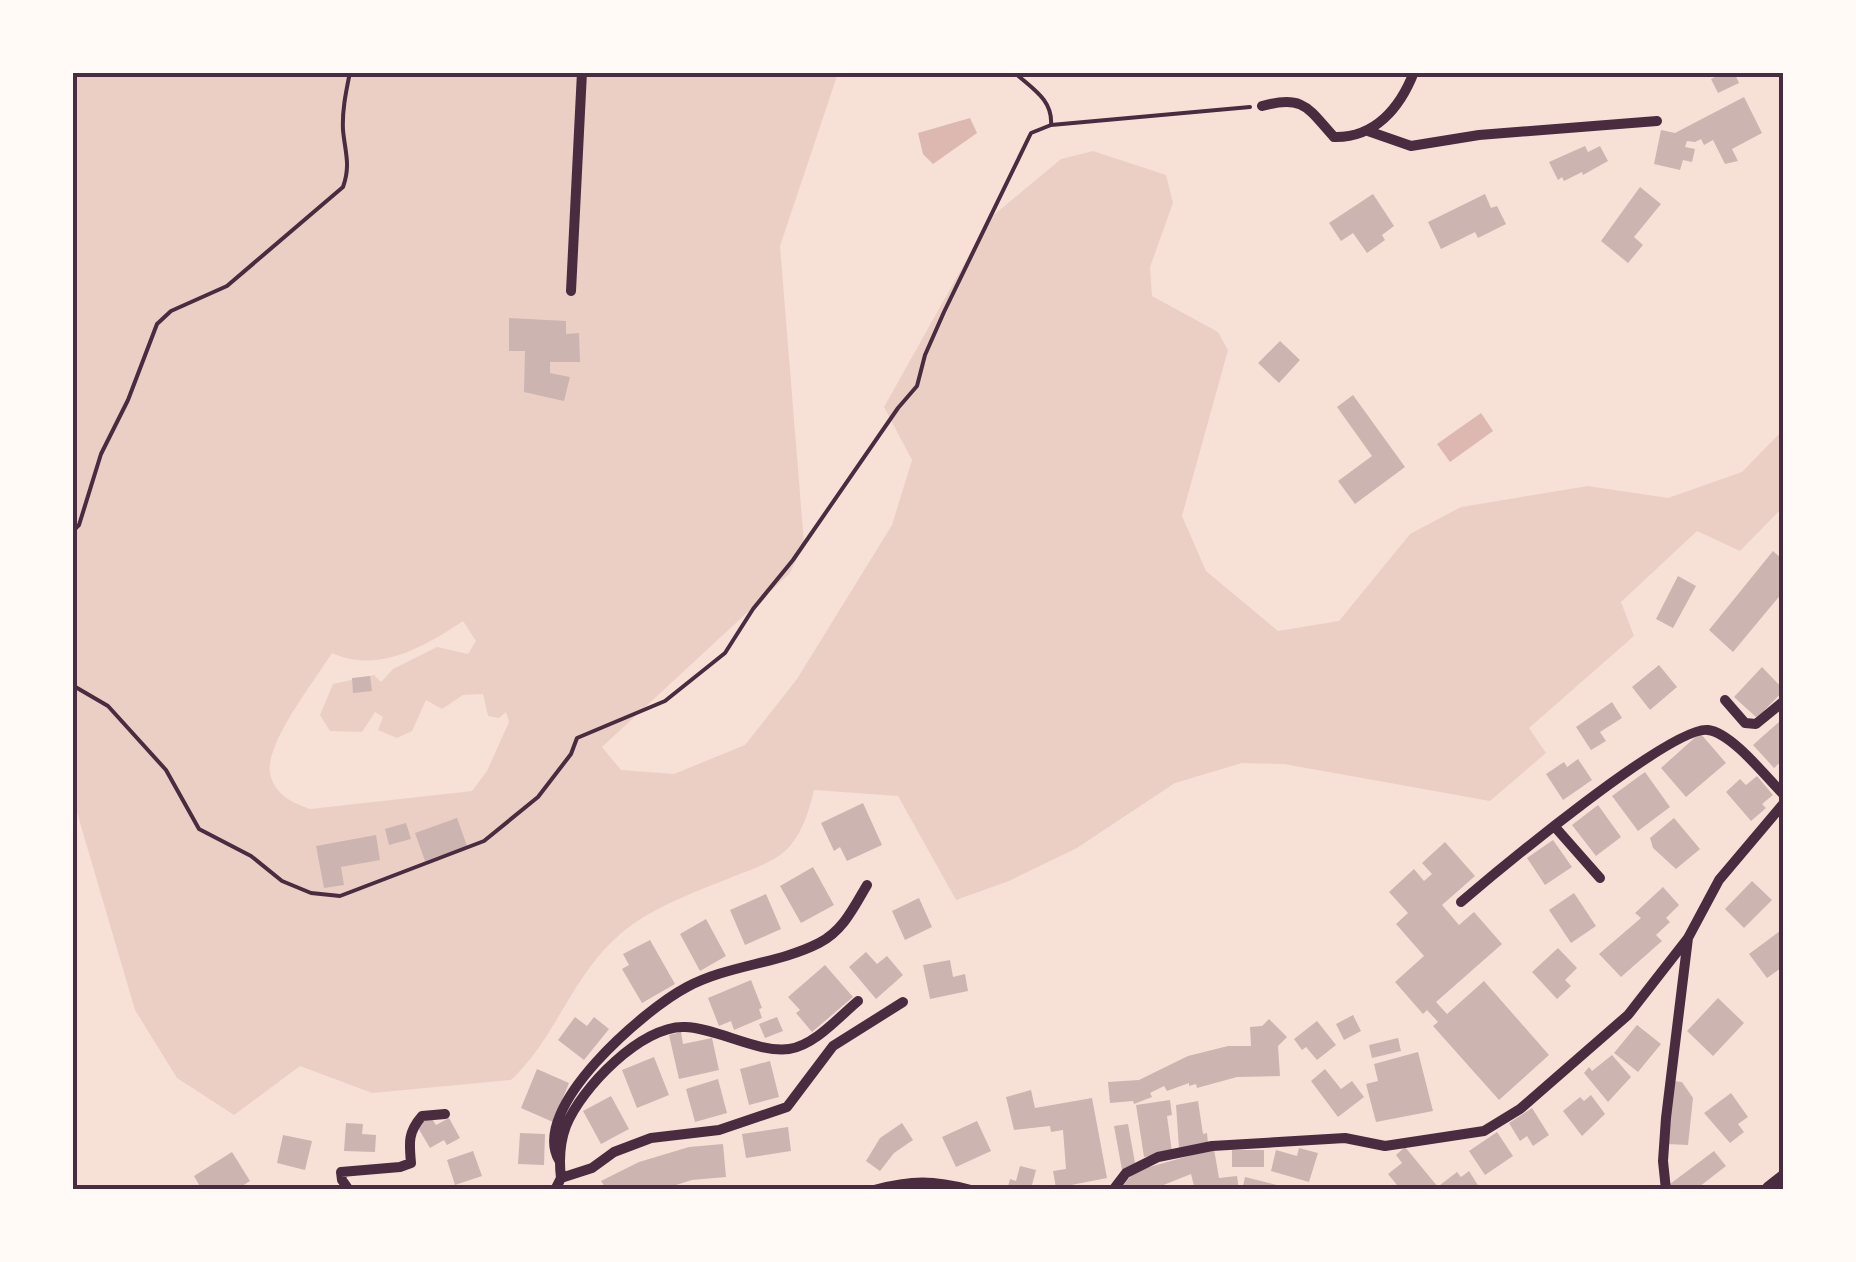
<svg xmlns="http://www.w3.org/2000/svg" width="1856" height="1262" viewBox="0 0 1856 1262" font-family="'Asap Condensed',sans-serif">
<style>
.green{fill:#ebcfc5;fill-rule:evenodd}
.water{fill:#dcb8b0}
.building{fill:#ccb4b1}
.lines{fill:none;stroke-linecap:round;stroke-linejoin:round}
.path{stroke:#4a2c40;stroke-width:4}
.minor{stroke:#4a2c40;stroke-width:10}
.primary{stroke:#4a2c40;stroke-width:18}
.neatline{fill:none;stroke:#4a2c40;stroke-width:4}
</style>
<rect width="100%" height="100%" fill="#f7e1d7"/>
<path class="green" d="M72,73H838L780,246L804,543L790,573L602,747L621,770L674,774L745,745L797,679L892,525L912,460L884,407L990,218L1061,159L1093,151L1166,175L1173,203L1150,267L1152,296L1218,332L1228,350L1182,516L1206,571L1278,631L1339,621L1410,534L1461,507L1588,486L1668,498L1742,472L1783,430V507L1740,551L1697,531L1621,602L1634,636L1529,728L1546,753L1490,801L1284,764L1242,763L1175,783L1077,848L1009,881L956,900L898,796L814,790C809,810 804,829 790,846C775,863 751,869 730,878C697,891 662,904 633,924C572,968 561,1033 511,1080L372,1093L300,1066L234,1115L177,1078L135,1010L73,799ZM463,621L476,641L468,654L437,647L393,669L381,682L374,675L333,684L320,715L330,731L362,732L375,712L383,717L378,730L397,738L412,731L426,700L442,709L463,695L483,694L488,716L499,718L506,712L509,722L487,771L472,791L310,809C292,803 274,794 270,773C265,743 316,679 332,653C378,674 424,647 463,621Z"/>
<path class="water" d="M970,118L977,133L933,164L923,154L918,133Z
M1481,413L1493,431L1450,462L1437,444Z"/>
<path class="building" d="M1725,72H1734L1739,83L1718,93L1711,79Z
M1744,97L1762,133L1732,149L1738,161L1725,164L1713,140L1704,145L1701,139L1695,142L1687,141L1685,147L1695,149L1692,162L1683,160L1680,170L1654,164L1661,130L1675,133Z
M1585,146L1588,152L1600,146L1608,161L1583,175L1582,172L1564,181L1562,177L1558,180L1549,162Z
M1640,187L1661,204L1634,237L1643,245L1628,263L1601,241Z
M1373,194L1394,226L1382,235L1385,240L1367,253L1353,233L1341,241L1329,223Z
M1485,194L1491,208L1497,206L1506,224L1478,238L1475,232L1441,249L1428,222Z
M509,318L566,321V334L579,333L580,362H550V373L570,377L564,401L524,392L525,351H509Z
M1280,341L1300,360L1279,383L1258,363Z
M1353,395L1405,467L1355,504L1338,481L1372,456L1337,407Z
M1773,551L1784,561V585L1780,589L1783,592L1733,652L1709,630Z
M1678,576L1696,586L1673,628L1656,619Z
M1659,665L1677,687L1650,710L1632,687Z
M1762,667L1784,690L1757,718L1734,697Z
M370,676L372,691L353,693L352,678Z
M1612,702L1622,718L1600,732L1606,741L1591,750L1576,727Z
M1781,720L1784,759L1774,768L1753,745Z
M1700,733L1726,763L1686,797L1661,768Z
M1578,759L1592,780L1563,800L1546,774L1564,762L1567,767Z
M1645,772L1670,807L1638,831L1612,796Z
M1757,776L1773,795L1762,804L1766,808L1751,821L1726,792L1740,779L1746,785Z
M863,803L882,845L847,861L840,847L834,851L821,823Z
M1598,805L1621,837L1596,856L1572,825Z
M457,818L467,846L425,861L415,833Z
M1674,818L1700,849L1676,869L1653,848L1650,838Z
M406,823L411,839L389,845L385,829Z
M376,835L380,860L341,867L344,885L324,888L316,846Z
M1553,840L1572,867L1545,885L1527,858Z
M1445,842L1475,876L1442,905L1459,925L1474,912L1502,944L1436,1002L1447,1014L1484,981L1549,1055L1499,1100L1433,1026L1438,1022L1427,1010L1423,1014L1395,982L1424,956L1396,924L1408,913L1389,892L1414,869L1424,881L1432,874L1422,863Z
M813,867L834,905L801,923L780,886Z
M1752,881L1772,900L1744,928L1725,909Z
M1663,887L1679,905L1666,918L1670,922L1656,935L1662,941L1621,977L1599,954L1641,918L1635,913Z
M1574,893L1596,926L1571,943L1549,910Z
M766,894L781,929L745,945L730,910Z
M919,898L932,927L905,940L892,911Z
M706,919L726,956L700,971L680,934Z
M1784,928V966L1767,978L1749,954Z
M650,940L675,984L642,1003L622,969L629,965L623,954Z
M1558,948L1577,968L1565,980L1571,986L1557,999L1532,972Z
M866,952L877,964L887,956L903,975L876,999L849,967Z
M950,960L953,977L965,974L968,991L930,999L923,965Z
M825,965L853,997L812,1032L796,1013L800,1010L788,997Z
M751,980L762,1008L759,1009L762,1018L734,1030L731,1021L719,1026L708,998Z
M1718,998L1744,1023L1713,1056L1687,1031Z
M1353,1015L1361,1031L1344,1040L1336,1024Z
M575,1017L587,1026L594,1017L609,1029L584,1060L558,1040Z
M777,1017L783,1031L765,1038L759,1024Z
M1269,1019L1287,1037L1278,1046L1280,1076L1237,1077L1197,1088L1196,1084L1189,1086V1083L1167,1091L1164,1086L1150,1093L1152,1097L1134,1104L1133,1101L1110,1103L1108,1082L1139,1080L1188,1056L1228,1046H1251L1250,1027L1262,1026Z
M1317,1021L1336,1045L1317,1060L1306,1047L1302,1050L1294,1039Z
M1637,1025L1661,1044L1638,1072L1614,1053Z
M681,1032L683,1044L712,1038L719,1070L679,1079L669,1035Z
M1398,1038L1401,1051L1372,1058L1369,1045Z
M1418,1052L1433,1111L1376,1122L1366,1084L1378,1081L1374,1064Z
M1612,1055L1631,1077L1608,1102L1584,1073L1589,1067L1592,1071Z
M654,1057L669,1095L637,1108L622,1070Z
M770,1061L779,1097L749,1105L740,1069Z
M537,1069L569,1083L553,1122L521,1108Z
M1325,1069L1341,1089L1352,1081L1364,1097L1338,1117L1311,1081Z
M718,1079L727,1113L695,1122L686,1089Z
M1673,1081L1682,1082L1693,1098L1688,1145L1667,1144Z
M1031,1090L1035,1108L1092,1098L1107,1178L1056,1188L1053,1171L1066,1169L1063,1130L1051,1132L1050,1126L1014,1130L1006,1097Z
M1731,1093L1748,1117L1738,1124L1744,1132L1730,1143L1704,1113Z
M1591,1095L1605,1114L1582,1136L1563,1111L1580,1097L1584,1101Z
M611,1096L629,1129L601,1144L583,1111Z
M1170,1100L1172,1115L1167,1116L1172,1152L1144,1157L1136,1105Z
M1198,1101L1203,1134L1207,1133L1208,1143L1179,1148L1176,1105Z
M1532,1108L1549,1135L1533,1146L1527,1136L1520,1141L1509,1123Z
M431,1117L436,1125L449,1118L460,1138L447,1145L444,1140L430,1148L417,1126Z
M977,1121L991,1151L956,1167L942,1137Z
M346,1123L363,1124L362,1134L376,1135L375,1152L344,1151Z
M902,1123L913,1140L894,1153L880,1171L866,1161L880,1138Z
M1128,1124L1135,1163L1122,1170L1114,1126Z
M788,1127L791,1151L746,1158L742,1134Z
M1497,1132L1513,1156L1485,1175L1469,1151Z
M520,1133L545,1134L544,1165L518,1164Z
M283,1135L312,1141L305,1170L277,1163Z
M723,1144L726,1177L692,1180L660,1190H607L601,1181L639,1162L689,1147Z
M1405,1147L1438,1187L1435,1190H1401L1388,1174L1402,1163L1396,1155Z
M1299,1148L1318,1153L1309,1182L1271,1171L1276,1150L1297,1156Z
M1214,1149L1219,1178L1237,1176L1239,1190H1195L1191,1174L1151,1190H1119L1135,1171Z
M1232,1150H1264V1167H1232Z
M473,1151L482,1176L455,1185L447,1160Z
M1714,1151L1726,1166L1699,1187L1701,1190H1674L1670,1184Z
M232,1152L250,1181L236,1190H202L194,1176Z
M1020,1166L1036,1170L1032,1185L1045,1190H1007L1010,1179L1016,1181Z
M1469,1171L1481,1190H1443L1440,1185L1457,1172L1461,1177Z
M1245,1177L1289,1188V1190H1242Z"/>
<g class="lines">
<path class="path" d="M1014,72C1031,88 1053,99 1051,125
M72,532L79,525L101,454L128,400L157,324L171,311L227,286L343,187C351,165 345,152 343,130C342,110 346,92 350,72
M72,685L108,706L166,770L199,829L251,856L282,881L311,893L340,896L484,841L538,797L571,754L577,738L665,701L725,653L753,609L793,560L898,408L917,386L925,355L944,312L1031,133L1051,125L1250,107"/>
<path class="minor" d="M1262,106C1305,94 1309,110 1334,137C1375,138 1400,108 1414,72
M1368,131L1411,146L1479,135L1657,121
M571,291L582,72
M1725,700L1745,723L1756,724L1784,701
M1555,827L1600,878
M1461,902C1495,873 1672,725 1708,730C1732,733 1766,777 1784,795
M559,1160C529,1108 645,1009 687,987C728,965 778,964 819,943C843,931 854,907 867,885
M561,1178C559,1161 560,1142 566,1126C581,1088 642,1025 685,1027C717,1028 757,1053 789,1049C814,1046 840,1016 858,1001
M349,1190L342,1180L341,1172L400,1167L411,1163C409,1142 408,1132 422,1116L445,1114
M555,1190L561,1178L592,1168L614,1152L651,1138L719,1130L787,1107L833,1046L903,1002
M874,1190C912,1180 933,1180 971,1190
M1113,1190L1126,1173L1158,1157L1212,1146L1345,1138L1385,1146L1484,1131L1520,1109L1628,1015L1688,938
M1666,1190L1663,1161L1666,1118L1688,938L1719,880L1784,803"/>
<path class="primary" d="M1770,1190L1784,1179"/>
</g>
<rect width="1856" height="1262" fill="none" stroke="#fffaf5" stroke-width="150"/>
<rect x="75" y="75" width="1706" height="1112" class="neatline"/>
</svg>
